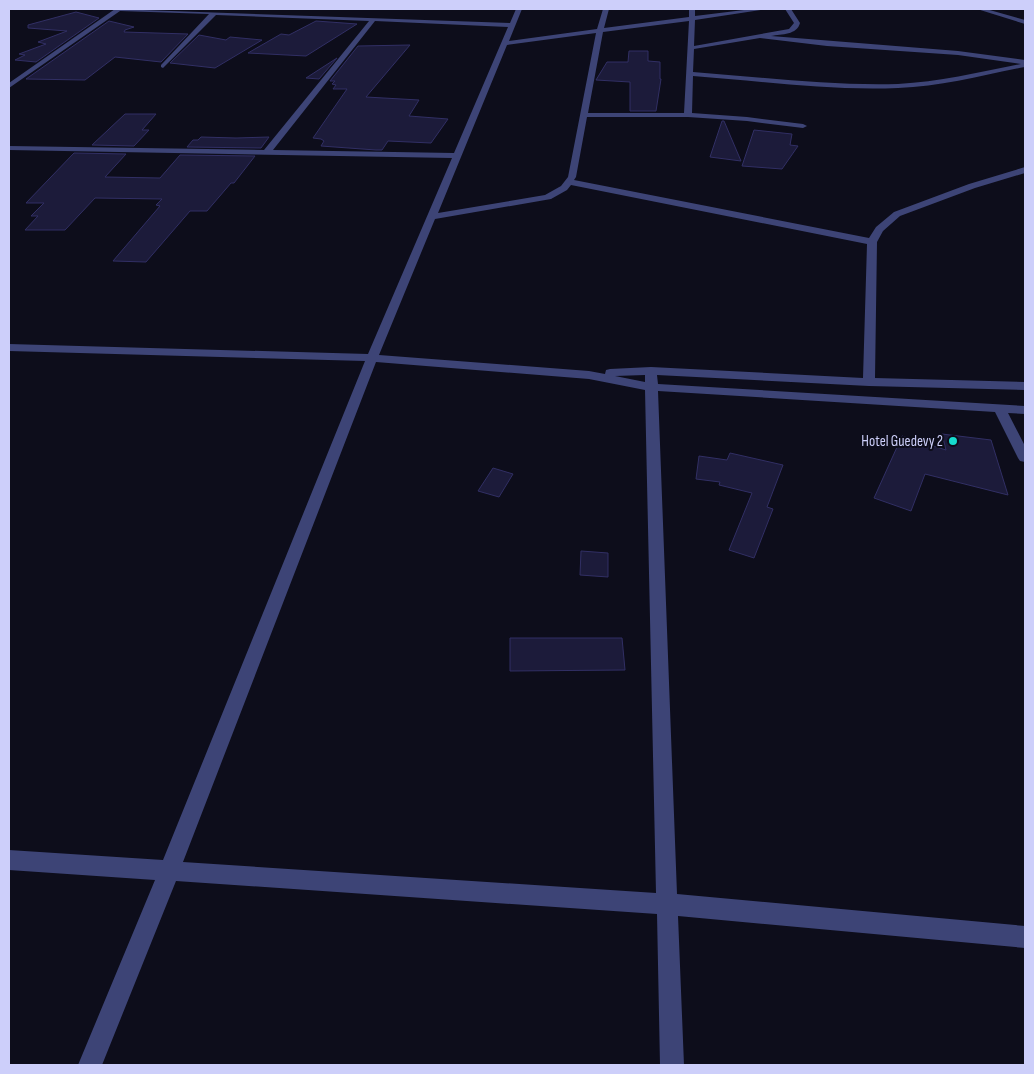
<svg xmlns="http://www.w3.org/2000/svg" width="1034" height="1074" viewBox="0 0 1034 1074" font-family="'Sofia Sans Condensed',sans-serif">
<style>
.building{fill:#1c1b3a;stroke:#312f64}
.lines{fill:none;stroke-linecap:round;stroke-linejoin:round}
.minor{fill:#3d4476;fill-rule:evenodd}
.poi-dot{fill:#16dccf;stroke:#0d0d1b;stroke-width:2}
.labels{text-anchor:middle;stroke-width:4;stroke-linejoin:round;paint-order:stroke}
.poi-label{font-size:15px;fill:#cdcffa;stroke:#0d0d1b;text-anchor:end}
</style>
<rect width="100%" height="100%" fill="#0d0d1b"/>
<path class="building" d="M76,12L99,18L36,62L15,60L25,55L19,54L46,44L38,42L67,31L28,28V25Z
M109,21L134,27L125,30L124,32L188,34L161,62L115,57L85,80L26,79Z
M316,21L357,24L306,56L248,53L281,34L289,35Z
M199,35L226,40L230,37L262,40L215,68L170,63Z
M410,45L366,97L419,100L409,116L448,119L431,143L388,141L382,150H376L321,146L324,141L321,139L313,138L347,89H333L336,85L332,84L335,81H330L358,46Z
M629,51H648V61L660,62V79H661L656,111H630V82L596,80L607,62H628Z
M337,58L319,79L306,78Z
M125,114H156L142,130H149L134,146L92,145Z
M722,121H724L741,161L710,157Z
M754,130L792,134L790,145L798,146L782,169L742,166Z
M201,137L236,138L269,137L261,148L187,147L193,140H198Z
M74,153L126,154L105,177L160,178L180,155L255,156L234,183H231L207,211H190L146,262L113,261L160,206L156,205L162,199L95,198L65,230H25L38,216H31L44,203H26Z
M942,434L991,440L1008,495L925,474L911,511L874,498L902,436L946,450Z
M730,453L783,465L767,507L773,509L754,558L729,550L752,493L719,485L720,482L696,479L699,456L727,460Z
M493,468L513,474L499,497L478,491Z
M581,551L608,553V577L580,575Z
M510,638H622L625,670L510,671Z"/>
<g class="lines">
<path class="minor" d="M115,9L510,23L516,9H522L509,41L597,29L603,9H609L604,28L689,17V9H695V16L752,9H767L695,20L694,46L789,29L794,23L785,9H791L800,23C797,35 782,34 771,36L958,51L1025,60V67C983,75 941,87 898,88C831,91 760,81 693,76L692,113L747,117L803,124L807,126L803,128L747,121L688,117H587L576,177L574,180L869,238L876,227L894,212L969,184L1025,167V173L975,188L900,216L883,231L877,242L875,378L1025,382V390L869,386L657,375L658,384L1025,406V414L1008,413L1025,446V462L1020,461L1018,458L995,412L658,391L677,894L1025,926V948L678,916L684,1065H660L657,914L176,881L102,1065H78L155,880L9,870V850L163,860L365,361L9,351V344L368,354L452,158L9,150V146L264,150L369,21L216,15L163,68L161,67V65L209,14L120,11L9,88V83ZM375,21L508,27L454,153L273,150ZM689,21L684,113H588L603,32ZM596,33L568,177L561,186L545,195L438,213L507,45ZM760,38L827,46L958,55L1021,64C981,72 939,82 898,84C831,86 760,77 693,72L694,49ZM571,185L867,244L863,378L651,367L610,369L606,370L605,374L589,371L379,355L435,219L551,199L567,190ZM376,362L589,379L645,390L656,893L183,862ZM645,375V382L615,376Z
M977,9H986L1025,20V24Z"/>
</g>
<circle class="poi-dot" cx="953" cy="441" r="5"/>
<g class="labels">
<g class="poi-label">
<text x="943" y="446">Hotel Guedevy 2</text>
</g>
</g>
<rect width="1034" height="1074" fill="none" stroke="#cdcffa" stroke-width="20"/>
</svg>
